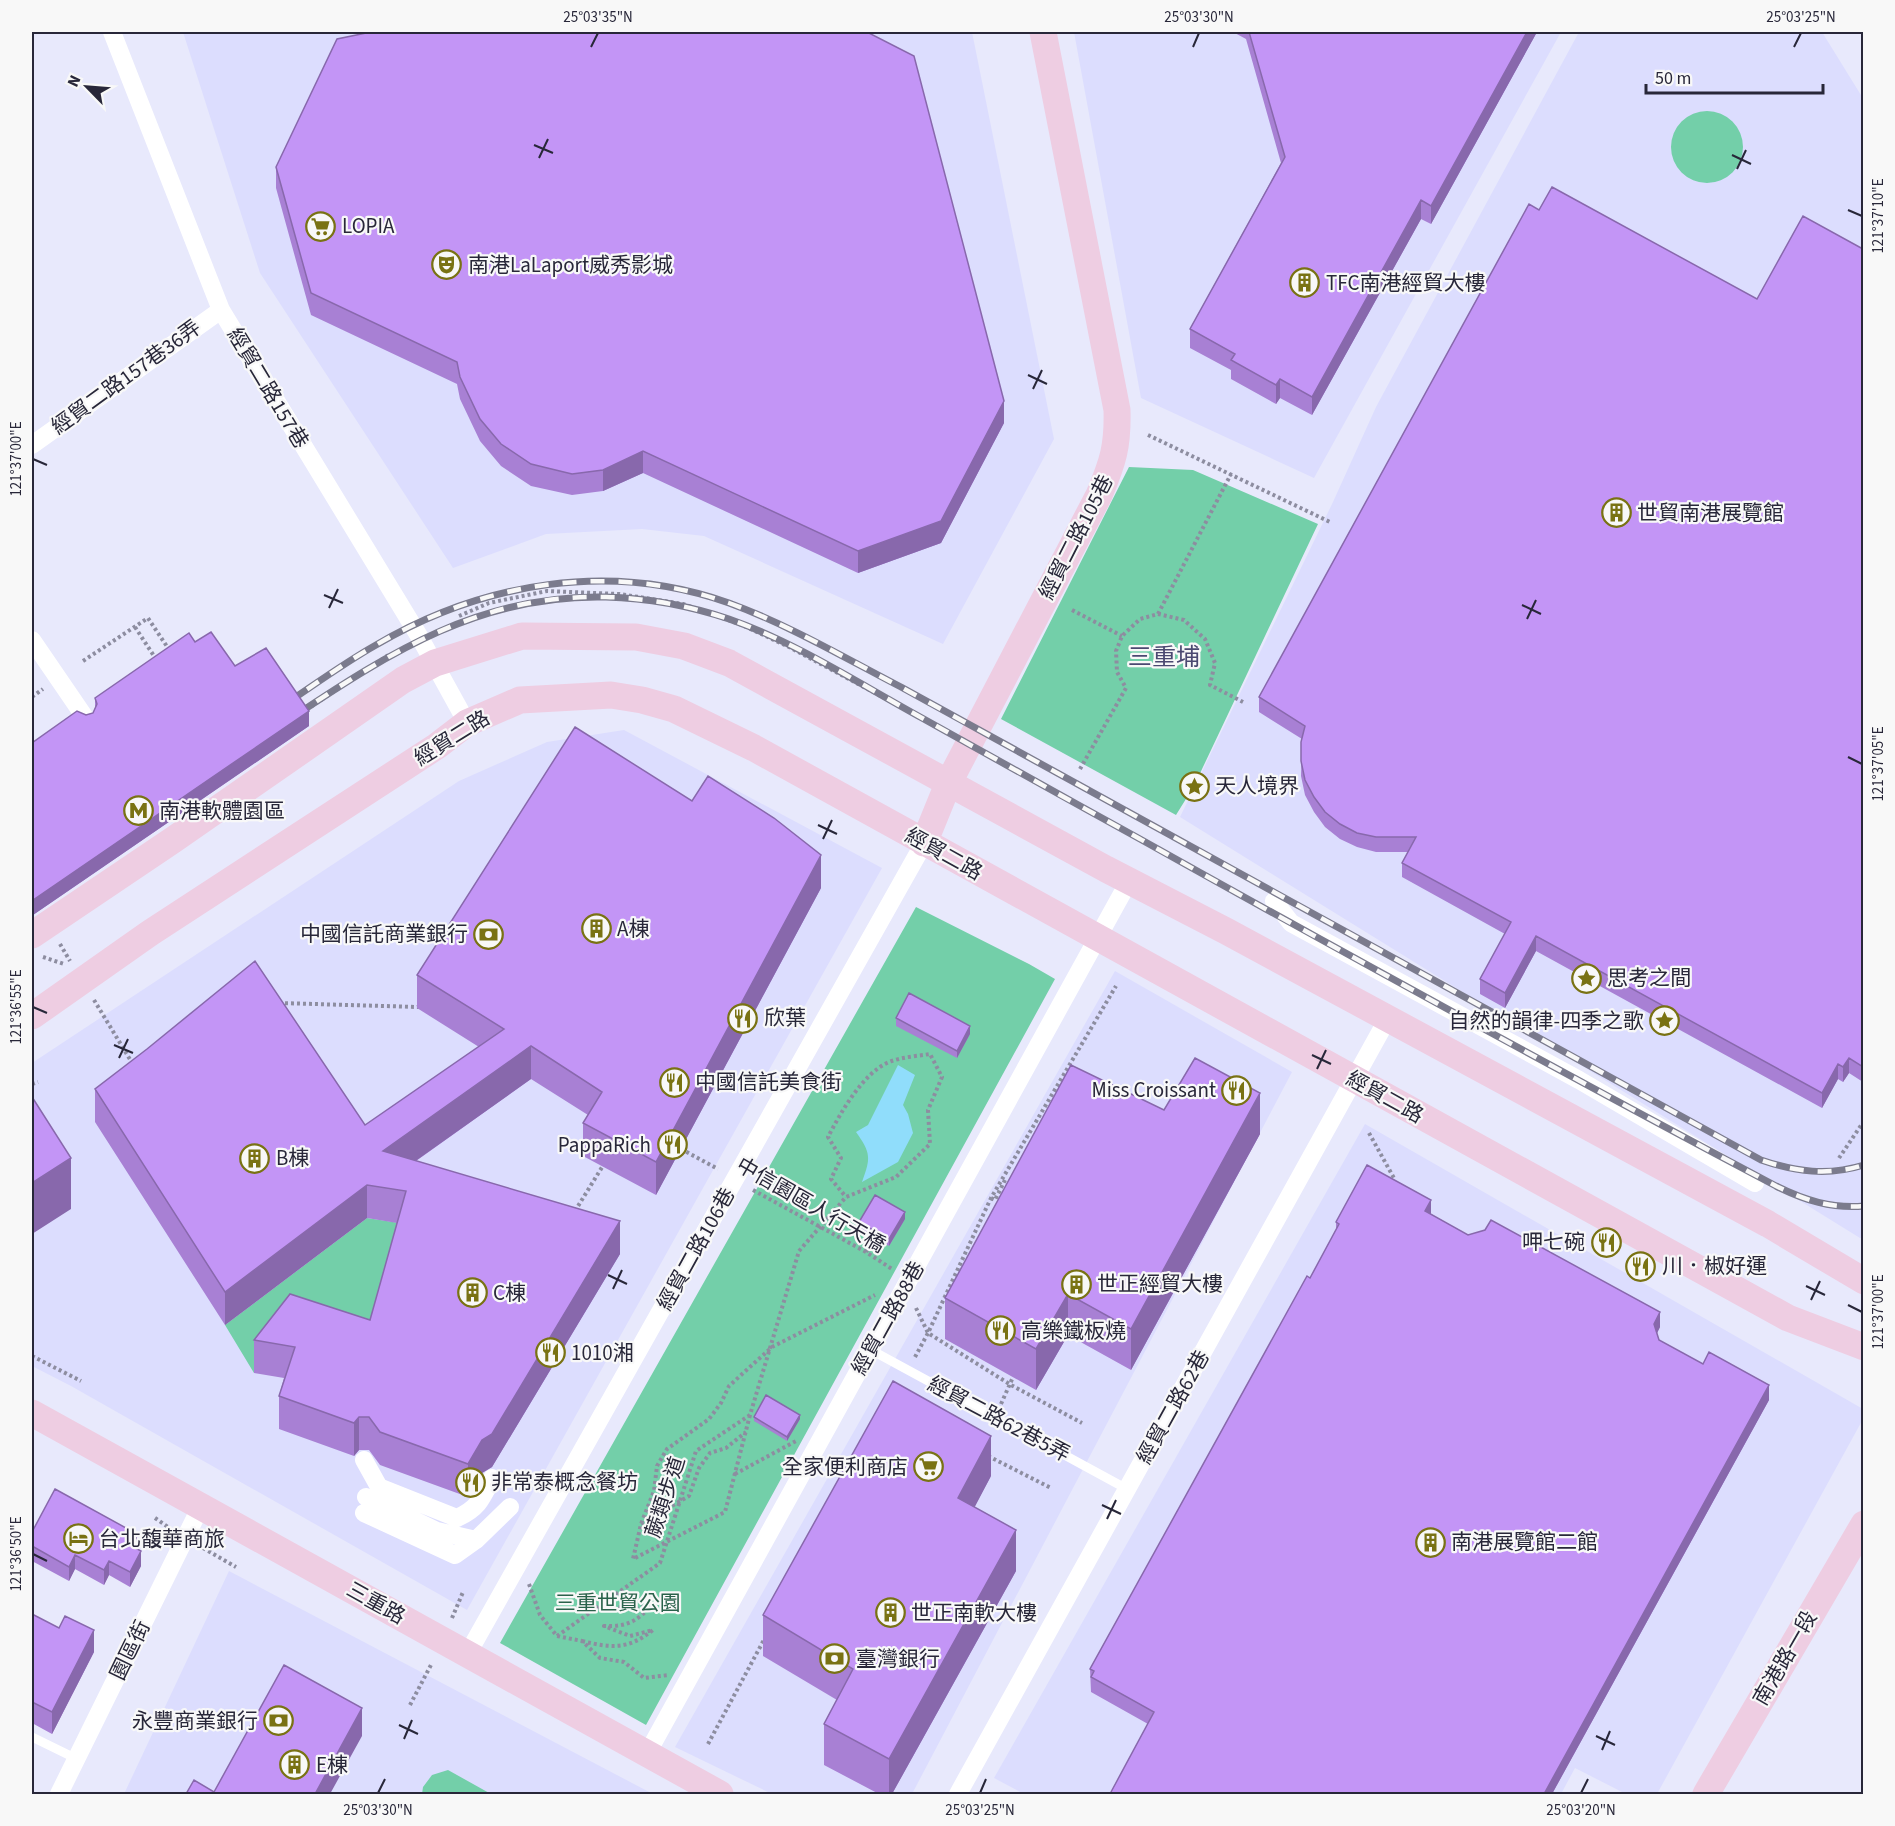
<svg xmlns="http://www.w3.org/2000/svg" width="1895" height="1826" viewBox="0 0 1895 1826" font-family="'Source Sans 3','Noto Sans TC',sans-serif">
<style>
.built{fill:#dcddfe}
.green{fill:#73cfa9}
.water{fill:#90ddfb}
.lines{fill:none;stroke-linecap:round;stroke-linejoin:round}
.path{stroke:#8d8da0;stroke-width:4;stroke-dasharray:3 3;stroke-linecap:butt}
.lane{stroke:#fff;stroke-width:9}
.street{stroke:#fff;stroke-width:18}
.secondary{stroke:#eecde2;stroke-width:27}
.rail-casing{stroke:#7b7b8d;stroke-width:7}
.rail{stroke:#f8f8f8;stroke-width:4.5;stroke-dasharray:14;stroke-linecap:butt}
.wall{fill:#a880d4}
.shaded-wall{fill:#8868ac}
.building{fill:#c395f6;stroke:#8868ac;stroke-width:1.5}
.ticks{fill:none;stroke:#282739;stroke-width:2}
.labels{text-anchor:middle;stroke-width:4.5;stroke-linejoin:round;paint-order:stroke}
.poi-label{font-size:21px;fill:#282739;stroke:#f8f8f8;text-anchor:start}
.street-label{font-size:21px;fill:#282739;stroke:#f8f8f8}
.park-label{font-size:21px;fill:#2a624b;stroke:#f8f8f8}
.quarter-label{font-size:24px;fill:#4b4971;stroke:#f8f8f8}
.neatline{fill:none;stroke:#282739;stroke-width:2}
.ticks-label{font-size:15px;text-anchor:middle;fill:#282739}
</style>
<rect width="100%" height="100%" fill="#e8e9fc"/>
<path class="built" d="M183,32H972L1054,439L943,644L704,536L642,529L546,534L453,568L260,273Z
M1074,32H1561L1314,478L1141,398Z
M1579,32H1822L1864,100L1863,1238H1860L1180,817L1333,502L1376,407Z
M624,730L882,868L467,1610L71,1386L32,1366V1063L459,781L547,742Z
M1115,971L1292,1072L912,1794H772L675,1747Z
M1365,1124L1863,1409V1419L1657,1794H1626L1575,1768L1561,1794H1024L994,1778Z
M229,1571L653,1794H124Z"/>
<path class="green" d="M1671 147a36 36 0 1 1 72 0a36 36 0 1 1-72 0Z
M1129,467L1193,470L1318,524L1194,786L1176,815L1001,719Z
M916,907L1029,964L1055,979L646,1725L500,1643Z
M367,1218L406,1224L370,1353L290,1327L254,1373L225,1325Z
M448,1770L491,1794H422L423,1787L432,1775Z"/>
<path class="water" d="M898,1065L915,1075L903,1105L908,1114L913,1133L898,1162L862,1182C871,1158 871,1153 856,1132L868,1125Z"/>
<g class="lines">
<path class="path" d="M1148,435L1330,522
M1072,610L1122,636
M1158,614L1231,474
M459,616L489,603L547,591L620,594L683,604L742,625L789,647L933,724
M135,627L156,659
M83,661L148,618L170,651
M32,697L43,689
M306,710L390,654
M1080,769L1126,688L1117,672L1116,651L1122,636L1140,619L1158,614L1184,620L1205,639L1215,663L1210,685L1243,702
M60,944L70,961
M43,957L64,964
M94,1000L134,1066
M279,1003L418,1007L420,1004
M32,1084L38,1082
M1369,1133L1395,1180
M681,1149L718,1169
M1839,1158L1864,1121
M753,1190L866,1252L892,1269
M991,1198L995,1200L1005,1180
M575,1211L604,1164
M866,1252L874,1238
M916,1308L928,1333L1011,1385L1082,1423
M32,1356L81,1381
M915,1357L928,1333L991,1198L1116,986
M1001,1404L1013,1377
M750,1415L725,1512L633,1559L641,1524L654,1491L657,1466L667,1449L709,1419L721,1403L729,1386L772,1347L875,1295
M988,1456L1051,1488
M735,1474L796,1441
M155,1518L168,1527
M641,1524L689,1496L699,1468L710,1453L726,1448L746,1432
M203,1548L236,1567
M529,1584L540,1615L557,1636L582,1641L600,1658L624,1662L644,1678L669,1675
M452,1618L463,1592
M557,1636L660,1563L696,1451L750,1415L799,1251L846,1197L896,1177L930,1144L928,1110L942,1077L930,1054C917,1056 902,1057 889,1062C863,1073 841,1112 828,1137L841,1158L831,1179L846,1197
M582,1641C611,1648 628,1650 653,1630L630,1636L604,1626C628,1627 637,1621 653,1604L632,1610L613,1606
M410,1705L432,1663
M708,1744L766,1636"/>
<path class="lane" d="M871,1350L1127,1489
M32,1737L77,1759"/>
<path class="street" d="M112,32L221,310L419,636L467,723
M32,445L221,310
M32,640L86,719
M1274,901L1291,923L1579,1080L1755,1183
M364,1460L379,1487L386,1495
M379,1487L457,1518C479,1508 482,1498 492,1478
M366,1497L437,1531L476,1540
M364,1513L455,1555L476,1540L510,1507
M467,1655L924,843
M647,1754L1129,881
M59,1794L201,1506
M958,1794L1388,1018"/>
<path class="secondary" d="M924,843L948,784L1099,495C1113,462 1118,446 1117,410L1043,32
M32,935L173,840L403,680L435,663L522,636L636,637L684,646L729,663L1106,869L1226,931L1768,1224L1864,1281
M32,1016L150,933L437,746L467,723L520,700L611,695L642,700L674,709L754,748L1788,1318L1864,1347
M32,1413L720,1794
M1706,1794L1864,1524"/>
<defs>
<path id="rail" d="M284,705C314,685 344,663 376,645C483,582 610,561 729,603C789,625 845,658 901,687L1761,1160C1796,1172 1828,1176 1864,1165
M293,717C392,651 482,594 606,597C647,598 690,606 729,619C795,642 860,684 922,718C994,758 1067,799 1140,839C1351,957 1563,1073 1776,1186C1804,1200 1832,1209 1864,1206"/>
</defs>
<use href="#rail" class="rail-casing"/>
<use href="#rail" class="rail"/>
</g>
<path class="wall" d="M1233,32H1537L1431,224L1421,219L1312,415L1280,398L1276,404L1231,379V370L1190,348V329L1281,163L1246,39Z
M276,167L1004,423L941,543L858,573L643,473L603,491L572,495L531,486L501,466L480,441L460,399L457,384L311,315L276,188Z
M1539,210L1757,299L1863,249V1082L1849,1073L1843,1082L1838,1079L1822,1108L1536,951L1505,1008L1480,994V979L1505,934L1402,877V863L1408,852H1376L1357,847L1340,839L1325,827L1314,812L1305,795L1301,776L1302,739L1259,712V697Z
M195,642L235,666L309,726L33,915L32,912V743L86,715L93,713L95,708V698Z
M821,888L656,1195L583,1156V1123L588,1115L531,1079L416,1161L620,1254L492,1467L482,1473L468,1497L380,1465L369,1450H359L354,1456L279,1429V1396L284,1378L254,1373V1340L370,1320L397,1223L367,1218L225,1325L95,1122V1089L365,1125L479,1047L417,1008V975Z
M896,1018L970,1034L957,1058L896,1026Z
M1164,1110L1260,1134L1131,1370L1068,1335L1036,1390L945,1339V1298Z
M1431,1214L1468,1235L1660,1327L1657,1333L1659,1340L1769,1400L1552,1794H1111V1792L1148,1724L1091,1692L1090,1669L1310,1278L1336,1231V1222Z
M905,1219L889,1246L859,1230V1222Z
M754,1417L800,1419L787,1441L754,1421Z
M991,1476L974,1507L1016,1571L892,1794H879L824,1765V1724L837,1700L763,1656V1615Z
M32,1532L137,1549L141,1566L130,1587L109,1575L104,1585L75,1569L69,1581L32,1561Z
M32,1614L94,1652L52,1734L32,1723Z"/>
<path class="shaded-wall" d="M1527,32H1537L1431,224V206Z
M1421,200V219L1312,415V397Z
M1280,379V398L1276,404V385Z
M1004,401V423L941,543L858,573V551Z
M643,451V473L603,491V470Z
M309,711V726L33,915V900Z
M821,855V888L656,1195V1162Z
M1536,936V951L1505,1008V993Z
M970,1026V1034L957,1058V1051Z
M531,1046V1079L383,1184V1151Z
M1849,1058V1073L1843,1082V1067Z
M1838,1064V1079L1822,1108V1093Z
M1260,1093V1134L1131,1370V1329Z
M71,1158V1209L32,1234V1183Z
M367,1185V1218L225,1325V1292Z
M1431,1200V1215L1425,1211Z
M905,1212V1219L889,1246V1239Z
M620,1221V1254L492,1467L482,1473L468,1497V1464L482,1440Z
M1068,1294V1335L1036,1390V1349Z
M1660,1312V1327L1654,1339V1324Z
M1769,1385V1400L1552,1794H1544Z
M800,1415V1419L787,1441V1437Z
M359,1417V1450L354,1456V1423Z
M991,1436V1476L958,1539V1498Z
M1016,1530V1571L892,1794H889V1759Z
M137,1534V1548L130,1545Z
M141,1551V1566L130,1587V1572Z
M75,1555V1569L69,1581V1567Z
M109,1561V1575L104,1585V1570Z
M94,1630V1652L52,1734V1712Z
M362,1708V1736L330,1794H315Z"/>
<path class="building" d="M371,32H867L914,56L1004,401L941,521L858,551L643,451L603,470L572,474L531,464L501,444L480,419L460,377L457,362L311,293L276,167L337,39Z
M1249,32H1527L1431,206L1421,200L1312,397L1280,379L1276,385L1231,360L1235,354L1190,329L1285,157Z
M1552,187L1757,299L1803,216L1863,249V1067L1849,1058L1843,1067L1838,1064L1822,1093L1536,936L1505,993L1480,979L1511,922L1402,863L1416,837H1376L1357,833L1340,824L1325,812L1314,797L1305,780L1301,761V742L1305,726L1259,697L1529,204L1539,210Z
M211,632L235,666L266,648L309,711L33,900L32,897V743L77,711L86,715L93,713L97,704L95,698L189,633L195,642Z
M575,727L692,801L708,776L774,818L821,855L656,1162L583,1123L602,1092L531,1046L383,1151L620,1221L492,1434L482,1440L468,1464L380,1432L369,1417H359L354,1423L279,1396L295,1347L254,1340L290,1294L370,1320L406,1191L367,1185L225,1292L95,1089L147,1049L255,961L365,1125L504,1029L417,975Z
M909,993L970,1026L957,1051L896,1018Z
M1195,1058L1260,1093L1131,1329L1068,1294L1036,1349L945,1298L1071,1065L1164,1110Z
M34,1100L71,1158L32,1183V1102Z
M1367,1165L1431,1200L1425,1211L1468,1235L1485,1230L1491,1220L1660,1312L1654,1324L1659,1340L1703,1364L1709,1352L1769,1385L1544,1794H1116L1111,1792L1154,1712L1091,1677L1094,1671L1090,1669L1307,1276L1310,1278L1339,1224L1336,1222Z
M875,1195L905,1212L889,1239L859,1222Z
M893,1381L991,1436L958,1498L1016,1530L889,1759L824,1724L853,1669L763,1615Z
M766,1395L800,1415L787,1437L754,1417Z
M55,1489L137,1534L130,1545L141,1551L130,1572L109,1561L104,1570L75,1555L69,1567L32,1546V1532Z
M32,1614L59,1628L65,1616L94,1630L52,1712L32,1702Z
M284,1665L362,1708L315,1794H186L194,1780L214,1792Z"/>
<path class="ticks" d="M591,47L598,33M1193,47L1199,33M1794,47L1801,33M534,145L553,153M1732,155L1751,164M539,158L548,139M1737,169L1746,150M1848,210L1862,216M1028,375L1047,384M1033,389L1042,370M33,459L47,465M324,595L343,603M1522,605L1541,614M329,608L338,589M1527,619L1536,600M1848,757L1862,764M818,825L837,834M823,839L832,820M33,1007L47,1013M114,1045L133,1053M1312,1055L1331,1064M119,1058L128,1039M1317,1069L1326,1050M608,1275L627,1284M1806,1286L1825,1295M613,1289L622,1270M1811,1300L1820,1281M1848,1305L1862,1312M1102,1505L1121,1514M1107,1519L1116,1500M33,1554L47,1561M399,1725L418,1734M1596,1736L1615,1745M404,1739L412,1720M1602,1750L1610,1731M378,1793L385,1779M980,1793L986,1779M1581,1793L1588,1779"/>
<defs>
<symbol id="supermarket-ring" viewBox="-11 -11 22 22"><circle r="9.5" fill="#f8f8f8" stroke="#797213" stroke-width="1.5"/><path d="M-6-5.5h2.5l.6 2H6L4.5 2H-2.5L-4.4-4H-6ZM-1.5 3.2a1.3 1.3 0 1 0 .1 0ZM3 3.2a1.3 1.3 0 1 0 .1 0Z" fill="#797213"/></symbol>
<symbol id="theatre-ring" viewBox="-11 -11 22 22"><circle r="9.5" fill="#f8f8f8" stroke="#797213" stroke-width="1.5"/><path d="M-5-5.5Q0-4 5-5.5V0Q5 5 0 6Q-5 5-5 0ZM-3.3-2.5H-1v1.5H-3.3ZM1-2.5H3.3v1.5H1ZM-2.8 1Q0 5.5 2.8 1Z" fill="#797213"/></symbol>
<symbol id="building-ring" viewBox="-11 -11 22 22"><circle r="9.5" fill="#f8f8f8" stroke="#797213" stroke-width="1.5"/><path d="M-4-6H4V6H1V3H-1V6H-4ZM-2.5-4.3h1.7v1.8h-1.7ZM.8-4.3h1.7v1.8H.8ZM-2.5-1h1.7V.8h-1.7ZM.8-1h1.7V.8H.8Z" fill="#797213"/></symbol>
<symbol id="sight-ring" viewBox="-11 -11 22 22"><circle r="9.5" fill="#f8f8f8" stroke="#797213" stroke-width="1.5"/><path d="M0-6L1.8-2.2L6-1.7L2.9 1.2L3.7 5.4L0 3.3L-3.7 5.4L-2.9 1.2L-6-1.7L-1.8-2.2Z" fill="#797213"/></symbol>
<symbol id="metro-ring" viewBox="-11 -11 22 22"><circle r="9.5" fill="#f8f8f8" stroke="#797213" stroke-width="1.5"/><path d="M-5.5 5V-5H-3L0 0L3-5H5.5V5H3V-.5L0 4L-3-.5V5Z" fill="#797213"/></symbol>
<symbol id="bank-ring" viewBox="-11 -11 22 22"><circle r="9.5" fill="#f8f8f8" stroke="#797213" stroke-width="1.5"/><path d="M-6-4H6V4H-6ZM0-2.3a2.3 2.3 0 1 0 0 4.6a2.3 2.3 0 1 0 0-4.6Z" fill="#797213"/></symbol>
<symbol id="restaurant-ring" viewBox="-11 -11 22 22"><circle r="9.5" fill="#f8f8f8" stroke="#797213" stroke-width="1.5"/><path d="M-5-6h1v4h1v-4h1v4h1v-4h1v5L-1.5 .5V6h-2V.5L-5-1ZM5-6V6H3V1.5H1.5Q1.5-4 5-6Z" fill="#797213"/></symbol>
<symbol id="hotel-ring" viewBox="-11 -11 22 22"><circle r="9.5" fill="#f8f8f8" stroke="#797213" stroke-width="1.5"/><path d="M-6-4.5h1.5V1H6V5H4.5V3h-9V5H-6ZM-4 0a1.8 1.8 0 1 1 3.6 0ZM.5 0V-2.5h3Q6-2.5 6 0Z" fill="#797213"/></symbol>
</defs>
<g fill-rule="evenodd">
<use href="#supermarket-ring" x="304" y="210" width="33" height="33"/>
<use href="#theatre-ring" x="430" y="248" width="33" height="33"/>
<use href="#building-ring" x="1288" y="266" width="33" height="33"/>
<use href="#building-ring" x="1600" y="496" width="33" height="33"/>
<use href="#sight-ring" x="1178" y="770" width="33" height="33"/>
<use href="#metro-ring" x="122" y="794" width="33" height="33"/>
<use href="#building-ring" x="580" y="912" width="33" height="33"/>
<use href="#bank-ring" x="472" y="918" width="33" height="33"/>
<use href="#sight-ring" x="1570" y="962" width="33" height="33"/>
<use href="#restaurant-ring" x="726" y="1002" width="33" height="33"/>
<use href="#sight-ring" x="1648" y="1004" width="33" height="33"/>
<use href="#restaurant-ring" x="658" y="1066" width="33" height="33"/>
<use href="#restaurant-ring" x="1220" y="1074" width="33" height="33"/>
<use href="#restaurant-ring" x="656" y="1128" width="33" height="33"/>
<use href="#building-ring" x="238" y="1142" width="33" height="33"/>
<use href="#restaurant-ring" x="1590" y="1226" width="33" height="33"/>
<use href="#restaurant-ring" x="1624" y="1250" width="33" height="33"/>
<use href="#building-ring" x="1060" y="1268" width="33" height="33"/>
<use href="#building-ring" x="456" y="1276" width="33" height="33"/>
<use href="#restaurant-ring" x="984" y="1314" width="33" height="33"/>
<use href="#restaurant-ring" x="534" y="1336" width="33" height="33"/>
<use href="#supermarket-ring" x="912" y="1450" width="33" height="33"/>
<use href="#restaurant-ring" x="454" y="1466" width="33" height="33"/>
<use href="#hotel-ring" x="62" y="1522" width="33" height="33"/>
<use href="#building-ring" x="1414" y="1526" width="33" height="33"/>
<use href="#building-ring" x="874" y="1596" width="33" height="33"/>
<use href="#bank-ring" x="818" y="1642" width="33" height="33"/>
<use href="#bank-ring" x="262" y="1704" width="33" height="33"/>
<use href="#building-ring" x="278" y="1748" width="33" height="33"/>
</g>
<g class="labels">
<g class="poi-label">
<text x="342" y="233">LOPIA</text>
<text x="468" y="272">南港LaLaport威秀影城</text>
<text x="1326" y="290">TFC南港經貿大樓</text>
<text x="1637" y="520">世貿南港展覽館</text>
<text x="1215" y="793">天人境界</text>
<text x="159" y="818">南港軟體園區</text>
<text x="617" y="936">A棟</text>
<text x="468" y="941" text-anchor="end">中國信託商業銀行</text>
<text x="1607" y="985">思考之間</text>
<text x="764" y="1025">欣葉</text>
<text x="1644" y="1028" text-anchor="end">自然的韻律-四季之歌</text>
<text x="695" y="1089">中國信託美食街</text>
<text x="1216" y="1097" text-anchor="end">Miss Croissant</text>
<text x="651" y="1152" text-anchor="end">PappaRich</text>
<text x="276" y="1165">B棟</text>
<text x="1585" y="1249" text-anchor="end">呷七碗</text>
<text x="1662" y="1273">川．椒好運</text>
<text x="1097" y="1291">世正經貿大樓</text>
<text x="493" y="1300">C棟</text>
<text x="1021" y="1338">高樂鐵板燒</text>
<text x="571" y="1360">1010湘</text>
<text x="908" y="1474" text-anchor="end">全家便利商店</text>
<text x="491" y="1489">非常泰概念餐坊</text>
<text x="99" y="1546">台北馥華商旅</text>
<text x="1451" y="1549">南港展覽館二館</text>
<text x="911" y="1620">世正南軟大樓</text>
<text x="856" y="1666">臺灣銀行</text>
<text x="258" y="1728" text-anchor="end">永豐商業銀行</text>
<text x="316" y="1772">E棟</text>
</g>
<g class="street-label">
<text transform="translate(126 377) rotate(-36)" y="7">經貿二路157巷36弄</text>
<text transform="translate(268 388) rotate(59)" y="7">經貿二路157巷</text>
<text transform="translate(1076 537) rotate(-63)" y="7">經貿二路105巷</text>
<text transform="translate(452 738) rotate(-32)" y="7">經貿二路</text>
<text transform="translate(944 854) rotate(29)" y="7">經貿二路</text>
<text transform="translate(1385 1097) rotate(29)" y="7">經貿二路</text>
<text transform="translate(811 1205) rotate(30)" y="7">中信園區人行天橋</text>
<text transform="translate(696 1249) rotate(-61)" y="7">經貿二路106巷</text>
<text transform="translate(888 1318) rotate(-61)" y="7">經貿二路88巷</text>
<text transform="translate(1173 1407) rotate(-61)" y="7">經貿二路62巷</text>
<text transform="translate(999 1419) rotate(28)" y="7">經貿二路62巷5弄</text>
<text transform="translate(665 1497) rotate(-72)" y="7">蕨類步道</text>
<text transform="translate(376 1603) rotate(29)" y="7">三重路</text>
<text transform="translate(130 1650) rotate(-64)" y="7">園區街</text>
<text transform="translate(1785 1658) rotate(-60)" y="7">南港路一段</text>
</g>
<g class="park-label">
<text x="618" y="1610">三重世貿公園</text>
</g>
<g class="quarter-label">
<text x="1164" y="665">三重埔</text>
</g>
</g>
<rect width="1895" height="1826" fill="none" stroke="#f8f8f8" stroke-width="66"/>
<g transform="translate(87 87) rotate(295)" stroke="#f8f8f8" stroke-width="4.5" paint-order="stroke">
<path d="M0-4.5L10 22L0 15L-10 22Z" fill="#282739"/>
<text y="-9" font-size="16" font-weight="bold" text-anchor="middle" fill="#282739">N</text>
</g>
<path d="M1646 84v9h177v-9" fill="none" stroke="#282739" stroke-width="3"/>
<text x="1655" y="84" font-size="18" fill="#282739" stroke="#f8f8f8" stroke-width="4.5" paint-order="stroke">50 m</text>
<rect x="33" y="33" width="1829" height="1760" class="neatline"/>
<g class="ticks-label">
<text x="598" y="22">25°03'35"N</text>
<text x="1199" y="22">25°03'30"N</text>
<text x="1801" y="22">25°03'25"N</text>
<text transform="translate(1878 216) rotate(-90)" y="5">121°37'10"E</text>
<text transform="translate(16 459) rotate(-90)" y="5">121°37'00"E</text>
<text transform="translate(1878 764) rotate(-90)" y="5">121°37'05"E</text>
<text transform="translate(16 1007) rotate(-90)" y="5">121°36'55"E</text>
<text transform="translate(1878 1312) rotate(-90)" y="5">121°37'00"E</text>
<text transform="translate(16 1554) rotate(-90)" y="5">121°36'50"E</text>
<text x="378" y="1815">25°03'30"N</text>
<text x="980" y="1815">25°03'25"N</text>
<text x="1581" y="1815">25°03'20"N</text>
</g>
</svg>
